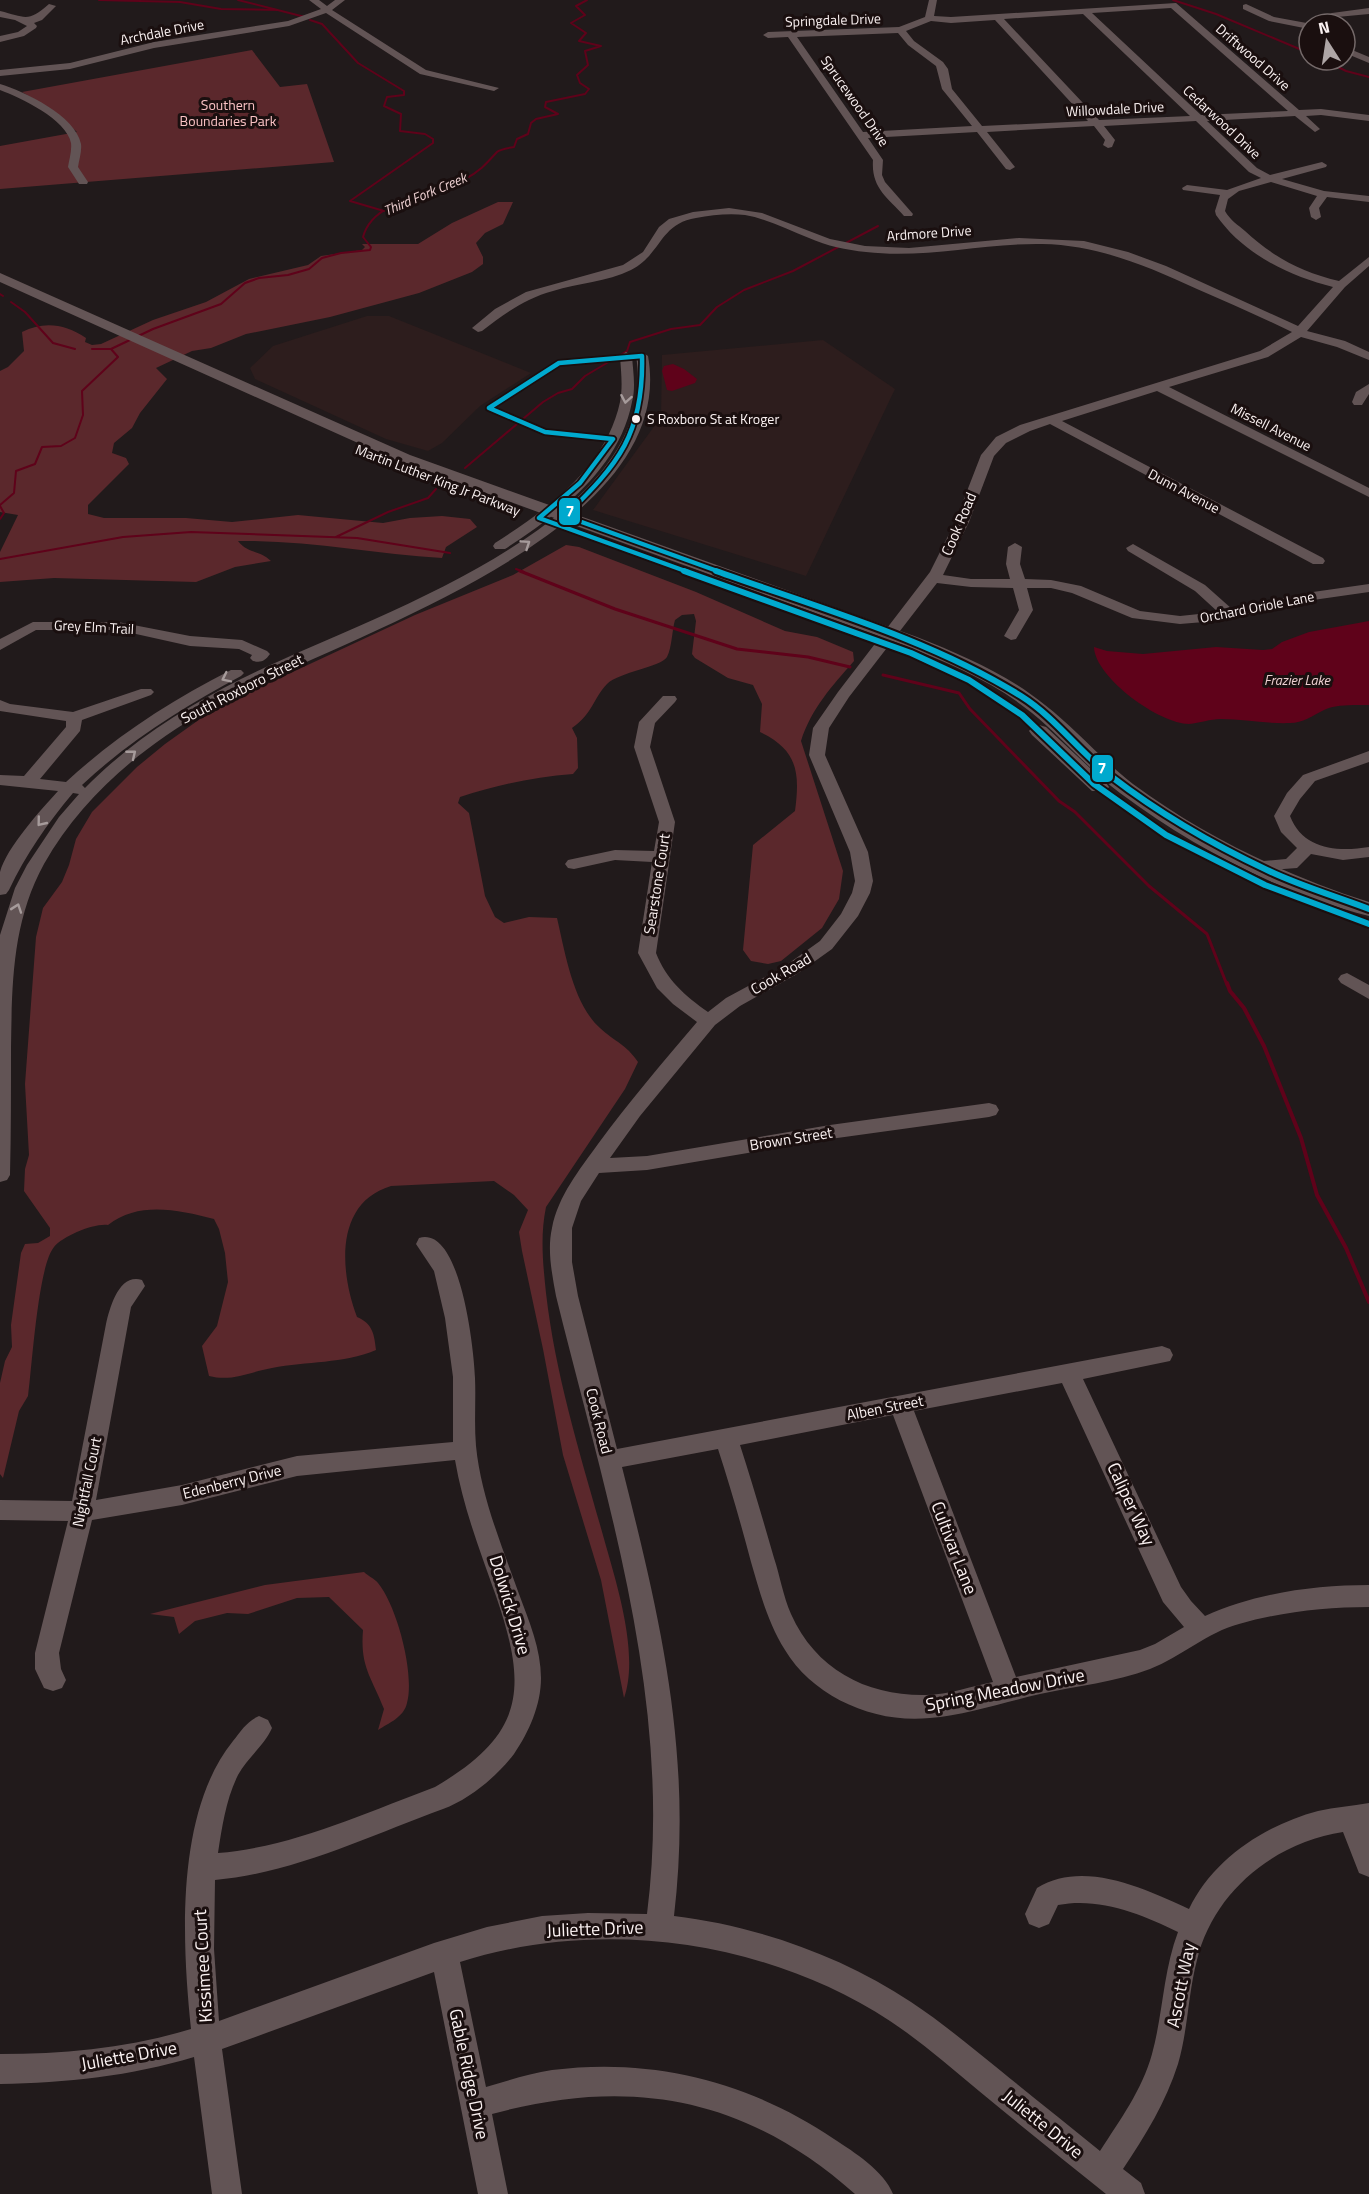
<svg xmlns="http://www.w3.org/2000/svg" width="1369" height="2194" viewBox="0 0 1369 2194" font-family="'Titillium Web',sans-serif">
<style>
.built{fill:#2d1d1d}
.green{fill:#5b282c}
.water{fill:#5f021a}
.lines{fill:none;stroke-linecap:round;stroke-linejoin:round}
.stream-far2{stroke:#5f021a;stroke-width:2}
.stream-far1{stroke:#5f021a;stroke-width:3}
.stream{stroke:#5f021a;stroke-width:4}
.minor{fill:#625455;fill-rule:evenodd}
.major{fill:#645556;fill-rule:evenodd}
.bus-1-far1-casing{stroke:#1a0f0f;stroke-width:8}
.bus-1-casing{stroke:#1a0f0f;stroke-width:10}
.bus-1-far1{stroke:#00a9ce;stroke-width:4.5}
.bus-1{stroke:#00a9ce;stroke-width:6}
.oneway{stroke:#a69b9b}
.bus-dot{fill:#faf1f1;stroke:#1a0f0f;stroke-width:2}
.labels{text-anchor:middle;stroke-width:6;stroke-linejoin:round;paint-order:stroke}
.far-street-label{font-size:14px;fill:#faf1f1;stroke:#1a0f0f}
.far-park-label{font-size:14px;fill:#fac2c4;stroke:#1a0f0f}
.far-water-label{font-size:14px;font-style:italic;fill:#edd0d1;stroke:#1a0f0f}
.bus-label{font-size:14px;fill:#faf1f1;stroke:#1a0f0f;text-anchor:start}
.street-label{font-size:15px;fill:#faf1f1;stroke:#1a0f0f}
.near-street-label{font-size:18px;fill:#faf1f1;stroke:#1a0f0f}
.line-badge{stroke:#1a0f0f;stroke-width:2}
.badge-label{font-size:16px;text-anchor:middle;font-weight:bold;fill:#fff}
</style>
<rect width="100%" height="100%" fill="#211a1b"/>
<path class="built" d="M367,316H389L531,373L480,406L442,443L428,451L386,439L255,379L250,368L273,346Z
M823,340L895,389L806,576L593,510L661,417L662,355Z"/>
<path class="green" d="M252,50L280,87L307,84L334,162L0,189V146L77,132L52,110L22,92Z
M498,202H513L503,224L485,233L476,243L483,257V264L472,272L419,293L330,317L246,334L211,348L192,351L156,368L167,379L140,413L132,428L114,443L112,453L126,458L129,464L88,505V514L104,518H186L232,522L298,515L383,523L410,518L442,516L470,519L477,527L446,547L442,558C374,554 307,540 238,541C248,554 260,550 271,561L235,567L196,582L54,578L0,582V552L18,515L0,512V371L8,367L24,351L22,332C44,321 65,324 86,338L85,342L92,345L101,344L153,320L206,302L249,279L308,265L321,256L362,250L365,247L362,244H418L452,223Z
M566,545L579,547L696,592L785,631L817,637L853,652L854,661C832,686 811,709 801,741L843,871L839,899L822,928L781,961L768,964L751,961L743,950L753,845L795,811C800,773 798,750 760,732L762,704L753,685L728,678L695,658L692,654L696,621L694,614L682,615L675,620C672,630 672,647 667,657C661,667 619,672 607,684C593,699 593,713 572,728L577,738L578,768L573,774C534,777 497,785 460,797L458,803L469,813L485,896L495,917L504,923L529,917L557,918C565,952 573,1004 600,1028C615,1042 626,1044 638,1062L625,1089L546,1207C540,1236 543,1264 546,1293C556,1380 583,1463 606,1546C618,1588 639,1656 624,1698L601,1580L563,1455L543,1349L522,1251L519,1232L528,1210L514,1195L494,1181L391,1186C334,1203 340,1272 357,1317C373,1324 374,1334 376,1350C343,1364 307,1361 272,1368C249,1372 232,1382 209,1376L202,1346L217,1326L228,1282L225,1253L219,1229L214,1219C178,1210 139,1201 108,1225C94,1223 63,1236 54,1247C38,1266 32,1367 28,1396L19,1411L3,1478L0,1474V1383L5,1361L12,1347L11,1325L21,1253L25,1244L38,1243L50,1236V1228L24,1191L25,1169L29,1155L25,1084L36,937L43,908L62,882L69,865L76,839L92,812L137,767L165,744L200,719L254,690L415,615L513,575Z
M364,1572C368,1576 375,1579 378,1583C397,1606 415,1674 407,1703C404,1717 389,1723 378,1730L384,1709C371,1676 360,1667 363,1630L329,1597L297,1598L248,1614L227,1613L195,1621L179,1634L174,1617L150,1614L265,1585Z"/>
<path class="water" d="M673,364L684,369L697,379L695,383L672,391L667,390L662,371L664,366Z
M1369,621V705C1355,705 1336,704 1324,710C1312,716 1303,723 1290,723C1267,724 1244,719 1221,719C1210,719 1200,723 1189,724C1160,724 1095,678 1094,647L1107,651L1143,654L1216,647L1263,650L1272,649L1282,642L1309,632Z"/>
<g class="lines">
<path class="stream-far2" d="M99,0L180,2L221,9L278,10
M238,0L305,17
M1173,0L1216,14L1309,53
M310,20L322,24L358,63L404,91V95L387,97L384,106L401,114L400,131L425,134L433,139V143L350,201L384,211
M1324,60L1346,71L1369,77
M0,294L3,296
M11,302L25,312L53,343L75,349
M92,349H111L153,329L221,304L245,283L259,278L288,275L309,269L322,258L341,253L370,250L371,247L363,237C373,198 435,195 465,179C480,171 486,164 497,152C500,149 509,148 514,147L517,139L528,134L531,123L536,119L558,114L545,107L546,102L585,94L589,89L580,83L577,75L588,65L585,51L601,46L579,41L586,33L571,23L585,15L576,6L587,0
M465,468L543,402L558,393L572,389L585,376L627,351L630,342L671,329L700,325L717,307L744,290L793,271L878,226
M0,505L14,493L16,471L35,464L42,447L61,446L75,438L83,415L82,391L118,357L111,349
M0,506L4,513L0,519
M336,537L388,512L428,498L436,489
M0,559L123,537L191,532L357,538L450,553
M516,569L524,572"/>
<path class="stream-far1" d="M520,571L615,609L737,649L808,657L850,667
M883,675L959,693L970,709L1059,801L1075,812L1149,886L1207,934L1227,985"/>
<path class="stream" d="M1227,983L1230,991L1244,1008L1264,1046L1301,1138L1317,1195L1346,1248L1369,1302"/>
<path class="minor" d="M309,0H319L327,6L335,0H345L332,10L426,70L499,88L494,91L420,74L326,13L289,26L154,48L70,69L0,76V70L70,63L154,42L288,21L321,9Z
M929,0H937L934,16L951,17L1176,3L1299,110L1321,109L1369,115V121L1321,115L1306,116L1320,129L1315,132L1295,116L1207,121L1257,168L1270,175L1322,162L1327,165L1326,167L1282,179L1324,191L1369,196V202L1327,197L1319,208L1321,217L1316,220L1311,217L1309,208L1317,196L1271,182L1239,191L1228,199L1225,211C1230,220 1238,225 1245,231C1273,257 1301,272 1339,281L1369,257V266L1345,287L1307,331L1345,341L1369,352V360L1337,347L1301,337L1268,357L1169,387L1369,488V497L1157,391L1062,421L1323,558L1325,561L1323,564H1313L1050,424L1030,431L1006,443L994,456L969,522L943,575L971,579H1010L1006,564L1008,547L1015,543L1022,547L1020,564L1025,579L1051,580L1081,586L1140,611L1180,616L1218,612L1195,591L1128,551L1126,548L1133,544L1205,585L1232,609L1313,592L1369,584V592L1313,600L1216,621L1180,624L1132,618L1072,593L1051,588H1027L1033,610L1016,639L1011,640L1004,636L1019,610L1013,588L971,587L937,583L849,697L829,728L825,755L868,852L873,881L870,893L858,916L832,949L797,974L740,1006L715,1025L640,1116L610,1158L647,1156L830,1125L989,1103L996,1105L999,1110L996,1115L989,1117L830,1139L647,1170L599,1173L581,1201L572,1228V1262L578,1296L617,1449L1162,1346L1170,1349L1173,1355L1170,1361L1083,1379L1181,1587L1191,1601L1205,1616C1255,1593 1315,1585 1369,1585V1607C1326,1607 1281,1612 1239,1624C1208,1632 1181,1657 1150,1669C1116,1682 1076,1686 1040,1694C1005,1702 965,1715 930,1718C875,1724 813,1697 785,1650C768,1623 760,1593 751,1562C741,1524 730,1486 718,1449L622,1467C661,1621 693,1756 674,1916C757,1926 842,1956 911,2002C943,2023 972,2048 1001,2071C1034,2098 1067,2124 1100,2151C1120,2120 1142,2090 1152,2054C1163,2014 1163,1972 1178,1932C1141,1914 1100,1897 1058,1905L1049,1924L1039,1928L1029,1924L1025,1914L1037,1888C1083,1859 1146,1889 1189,1909C1213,1859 1265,1825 1318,1811C1335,1807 1352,1806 1369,1803V1877L1359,1873L1343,1832C1275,1842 1213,1892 1197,1960C1188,1994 1188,2030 1178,2064C1166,2102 1145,2136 1123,2169L1141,2183L1145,2194H1106C1064,2160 1021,2126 979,2091C950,2067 922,2042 890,2021C766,1940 601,1917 460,1962L486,2087C508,2081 530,2073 552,2070C653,2057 750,2082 834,2139C854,2152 884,2171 893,2194H855C746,2097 631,2076 492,2114L508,2194H478L434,1972L222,2049L242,2194H212L194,2057C131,2076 66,2083 0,2084V2054C65,2054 129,2048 191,2029C182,1942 175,1813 233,1741C241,1731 247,1721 259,1716L268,1720L272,1728C264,1746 247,1758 238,1775C226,1799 222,1827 218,1853C293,1847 365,1813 435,1787C525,1734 528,1689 496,1596C480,1551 463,1507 455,1460L297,1476L182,1505L92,1520L59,1653L61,1669L66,1680L62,1688L53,1691L44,1688L35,1669V1653L68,1521L0,1520V1500L72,1501L106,1324C110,1307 119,1273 142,1280L145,1286L131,1307L96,1500L182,1485L297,1456L453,1442V1377L445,1318L434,1271L416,1244L419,1238C461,1225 474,1350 475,1378C476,1400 474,1423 476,1446C481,1497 502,1546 519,1594C529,1621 541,1649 541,1678C541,1705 529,1732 514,1754C496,1777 470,1799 443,1809C369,1836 294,1873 215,1880L214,1949L219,2021L434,1943L487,1927L542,1916L588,1913L647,1914C674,1703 606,1499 556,1296C552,1274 547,1250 552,1228C558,1196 580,1169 598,1144C629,1102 663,1062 697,1022L673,1004L657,988L638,953L652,862L615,860L574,869L568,868L565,864L568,860L615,850L654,851L659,822L634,747L639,722L663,696H675L677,699L675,702L655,723L650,747L675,822L656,953C666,979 685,996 708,1012L726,998L785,966L820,941L841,914L852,893L855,881L850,852L809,755L813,728L838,692L930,572L955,522L981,455L996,437L1020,425L1260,351L1292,332C1261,317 1229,303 1197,289C1147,266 1098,245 1042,244C983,243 925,259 866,252C846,250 827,246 809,238C788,230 768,219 745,215C729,213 712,215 696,218C659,224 662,254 631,270C607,282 578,283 553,291C526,298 504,314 482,331L478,332L472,328L495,309L526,292L623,265L643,252L659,227L669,219L693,212L729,208L762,213L830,239L865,246L909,248L1019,238L1084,241L1128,252L1166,266L1298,326L1333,287C1289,276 1243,254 1216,215L1215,211L1220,195L1183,190L1182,188L1187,185L1227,190L1261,178L1249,172L1196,121L1104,126L1115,140L1112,147L1108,148L1103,145L1105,140L1094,126L987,132L1015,167L1010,170L1006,169L977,132L868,138L883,160L882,175L885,182L913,214L912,216H904C887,197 871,188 873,160L788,37L768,38L763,35L768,32L899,27L925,17ZM1171,8L1288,111L1201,115L1092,13ZM1083,14L1190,116L1099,120L1004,19ZM995,20L1088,121L982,126L952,89L948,69L943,62L914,41L906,31L931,21L951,23ZM898,33L908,45L936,66L942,89L972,126L863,132L797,37ZM1062,1383L1163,1602L1184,1627L1155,1644L1140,1650L1016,1677L914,1411ZM893,1415L993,1682C972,1686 948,1695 926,1695C867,1696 816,1670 791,1614C783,1596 780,1576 774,1558C763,1520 752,1482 740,1445Z
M49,4L56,6L42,20L34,23L37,26L36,28L24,36L0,42V36L18,32L27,26L15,20L0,17V11C25,17 28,23 49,4Z
M1246,4L1274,17L1312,24H1309V29L1269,21L1243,9V5Z
M1369,8V14L1337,17L1324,24H1313L1332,13Z
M1345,47L1369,57V63L1345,53Z
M0,84C24,91 76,116 81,144C82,151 79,160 78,167L88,182L87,184H79L68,167C69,160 72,151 71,143C66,119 21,98 0,90Z
M626,352L632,356C633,371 636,387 632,402C619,469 559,514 505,549H495L493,546L495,543C548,509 606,467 620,402C623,387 621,371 620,356Z
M642,352L648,356C681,539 327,640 205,711C141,748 81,798 44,864C12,922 12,984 11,1048C11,1091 11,1133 10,1175L7,1180L0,1182V935L15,888L27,865L59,817L79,794L73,793C47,824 26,854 9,890L6,894L0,895C0,888 0,879 0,872C7,847 40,811 58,791L0,785V775L24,776L66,727V721L0,711V700L10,704L73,712L141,689H151L154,692L151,695L82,720L80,731L40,779L66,782C116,736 170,701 231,670H241L244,673L241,676C184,707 130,740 82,785L85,788C130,742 184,708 241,679C358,620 665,526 636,356Z
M1369,384V394L1362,405H1354L1352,402L1356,392Z
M33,622H118L190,636L242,640L267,651L270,654C265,661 261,663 253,661L250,658L252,655L239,649L190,646L118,630H36L0,650V639Z
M1369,751V762L1315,781L1300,799L1290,816C1303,850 1338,852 1369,847V857L1343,860L1311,854L1297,868L1258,871L1252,870L1249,866L1252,862L1286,859L1297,848L1281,832L1274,816L1287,793L1303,775Z
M1347,973L1369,985V999L1341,983L1338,979L1341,975Z"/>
<path class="major" d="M0,273L410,455L917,637C962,655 1007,674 1045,705C1076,729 1102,760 1133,784C1205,837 1285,875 1369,902V916C1280,893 1194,848 1120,793C1088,769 1063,738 1032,713C994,682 949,663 903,645L398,461L0,282Z
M1039,725L1046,727L1106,783L1109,787L1106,791H1092L1032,735L1029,731L1032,727Z"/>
<defs>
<path id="bus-1-far1" d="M688,572L539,518L580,483L613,439L545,432L489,408L559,363L642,356C644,433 619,464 565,516L720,572"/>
<path id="bus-1" d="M684,571L911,653L969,680L1022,715L1094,784L1166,835L1265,885L1369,924
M716,571C816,607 930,639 1021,696C1056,718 1080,753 1112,777C1160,814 1212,844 1267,870C1300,886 1335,896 1369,909"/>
</defs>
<use href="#bus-1-far1" class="bus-1-far1-casing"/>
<use href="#bus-1" class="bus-1-casing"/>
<use href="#bus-1-far1" class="bus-1-far1"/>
<use href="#bus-1" class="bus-1"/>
</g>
<defs><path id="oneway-chevron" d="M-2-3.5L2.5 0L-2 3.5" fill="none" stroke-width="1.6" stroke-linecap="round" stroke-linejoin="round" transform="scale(1.5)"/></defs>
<g class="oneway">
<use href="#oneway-chevron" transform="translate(626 399) rotate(100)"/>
<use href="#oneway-chevron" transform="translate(526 544) rotate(-34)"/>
<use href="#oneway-chevron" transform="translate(226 678) rotate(154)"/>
<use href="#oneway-chevron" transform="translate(132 754) rotate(-39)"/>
<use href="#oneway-chevron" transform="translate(41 822) rotate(129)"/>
<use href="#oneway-chevron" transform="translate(17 908) rotate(-71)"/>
</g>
<circle class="bus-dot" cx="636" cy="419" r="5"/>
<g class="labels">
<g class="far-street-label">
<text transform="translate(833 20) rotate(-2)" y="5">Springdale Drive</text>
<text transform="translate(162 32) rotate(-11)" y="5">Archdale Drive</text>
<text transform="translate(1253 57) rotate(41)" y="5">Driftwood Drive</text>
<text transform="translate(855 101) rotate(55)" y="5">Sprucewood Drive</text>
<text transform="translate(1115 109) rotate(-3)" y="5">Willowdale Drive</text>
<text transform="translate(1222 122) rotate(43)" y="5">Cedarwood Drive</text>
<text transform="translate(929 233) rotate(-4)" y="5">Ardmore Drive</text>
<text transform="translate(1271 427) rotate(27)" y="5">Missell Avenue</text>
<text transform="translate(438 480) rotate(21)" y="5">Martin Luther King Jr Parkway</text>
<text transform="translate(1184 491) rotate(28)" y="5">Dunn Avenue</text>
<text transform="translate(1257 607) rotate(-11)" y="5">Orchard Oriole Lane</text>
<text transform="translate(94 627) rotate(3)" y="5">Grey Elm Trail</text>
</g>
<g class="far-park-label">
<text x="228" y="110">Southern<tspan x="228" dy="16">Boundaries Park</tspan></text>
</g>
<g class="far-water-label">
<text transform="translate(425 194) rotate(-23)" y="5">Third Fork Creek</text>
<text x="1297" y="685">Frazier Lake</text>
</g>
<g class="bus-label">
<text x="647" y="424">S Roxboro St at Kroger</text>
</g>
<g class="street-label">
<text transform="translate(959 524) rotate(-67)" y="5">Cook Road</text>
<text transform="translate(242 689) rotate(-27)" y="5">South Roxboro Street</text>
<text transform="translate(657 884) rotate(-81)" y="5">Searstone Court</text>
<text transform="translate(781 974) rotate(-30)" y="5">Cook Road</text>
<text transform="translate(791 1139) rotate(-9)" y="5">Brown Street</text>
<text transform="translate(885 1408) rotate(-11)" y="5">Alben Street</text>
<text transform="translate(599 1421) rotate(76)" y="5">Cook Road</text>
<text transform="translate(87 1482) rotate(-78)" y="5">Nightfall Court</text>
<text transform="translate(232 1482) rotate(-14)" y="5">Edenberry Drive</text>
</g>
<g class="near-street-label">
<text transform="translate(1131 1504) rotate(65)" y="6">Caliper Way</text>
<text transform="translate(954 1548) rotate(69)" y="6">Cultivar Lane</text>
<text transform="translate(510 1605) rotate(73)" y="6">Dolwick Drive</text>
<text transform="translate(1005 1690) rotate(-11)" y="6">Spring Meadow Drive</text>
<text transform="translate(595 1929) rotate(-2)" y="6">Juliette Drive</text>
<text transform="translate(203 1966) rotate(-93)" y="6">Kissimee Court</text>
<text transform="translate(1181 1985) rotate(-79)" y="6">Ascott Way</text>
<text transform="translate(129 2056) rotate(-10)" y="6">Juliette Drive</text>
<text transform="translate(469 2074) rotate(78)" y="6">Gable Ridge Drive</text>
<text transform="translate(1043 2124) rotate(39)" y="6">Juliette Drive</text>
</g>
</g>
<g class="line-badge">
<rect x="558" y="497" width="23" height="29" rx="6" fill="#00a9ce"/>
<rect x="1091" y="754" width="23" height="29" rx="6" fill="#00a9ce"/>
</g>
<g class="badge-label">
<text x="570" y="517">7</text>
<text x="1102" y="774">7</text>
</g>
<g transform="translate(1327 42) rotate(348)"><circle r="28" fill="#1a0f0f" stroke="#746969" stroke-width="1.5"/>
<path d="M0-4.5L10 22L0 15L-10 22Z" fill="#aea6a6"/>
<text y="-9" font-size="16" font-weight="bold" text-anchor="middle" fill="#faf1f1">N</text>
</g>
</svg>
